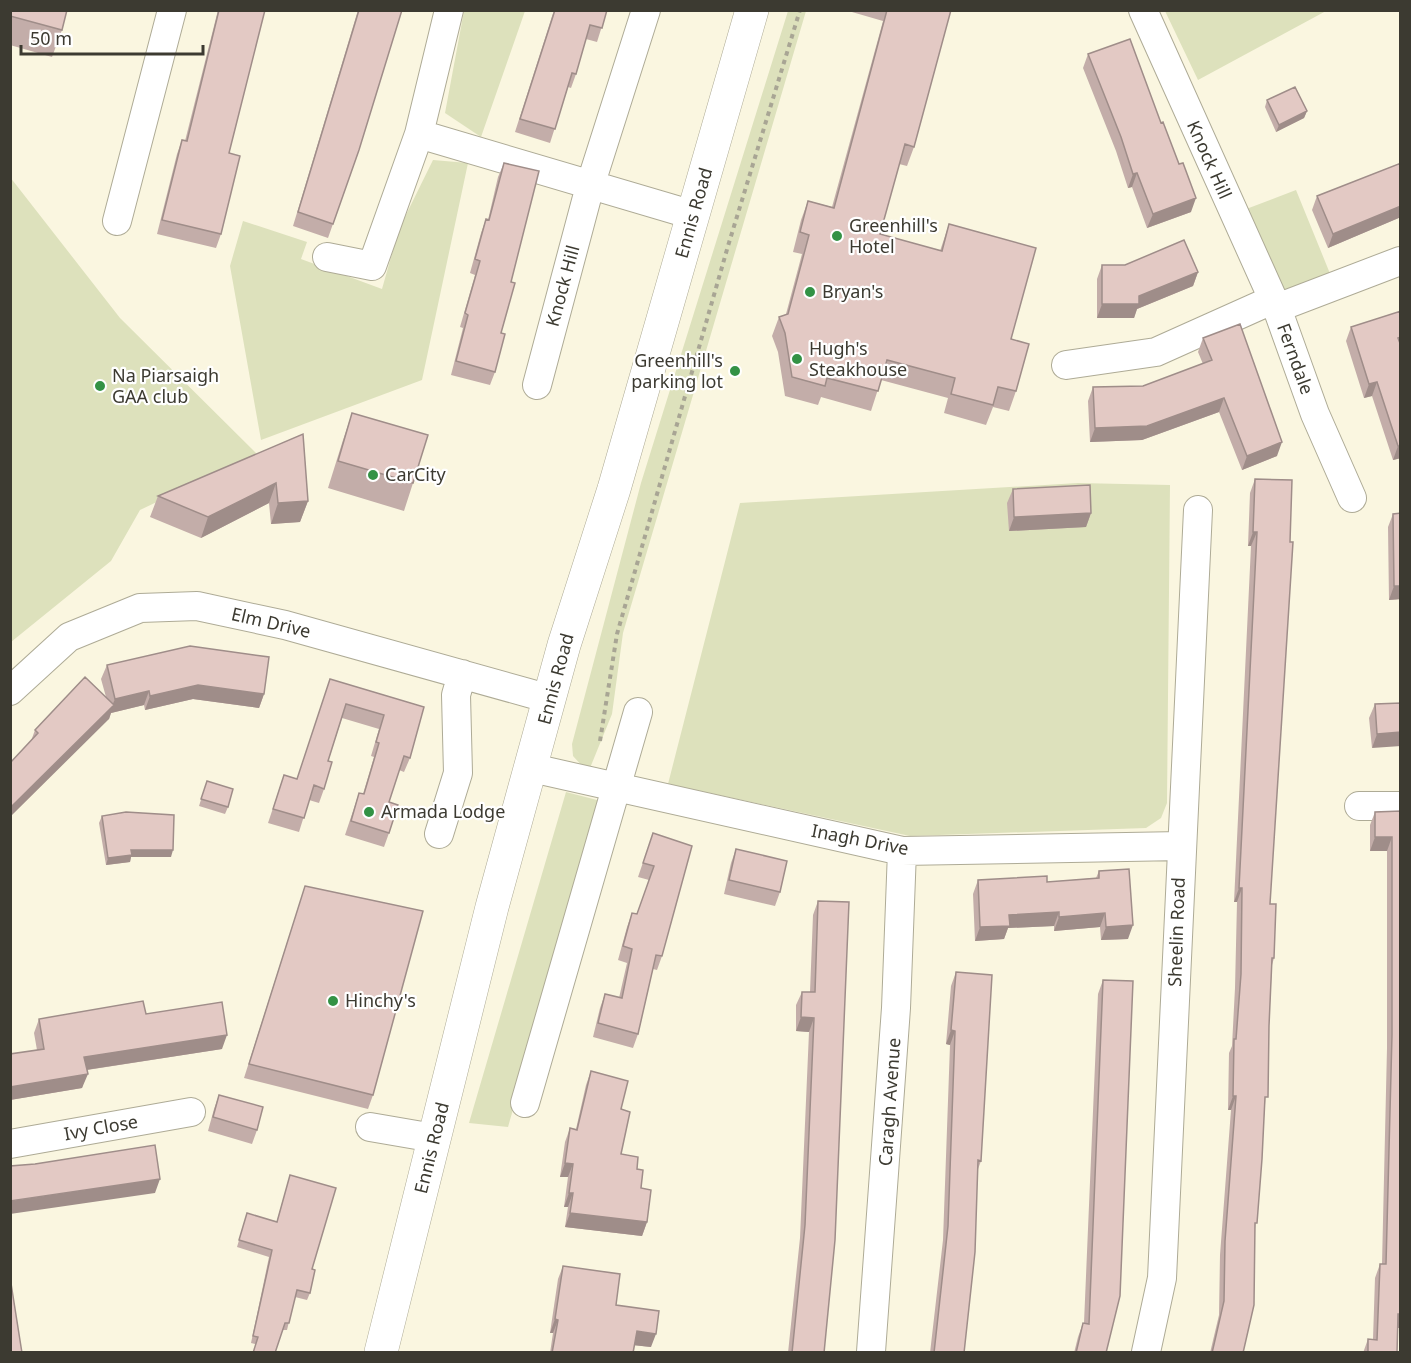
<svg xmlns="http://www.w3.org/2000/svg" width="1411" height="1363" viewBox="0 0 1411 1363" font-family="'Noto Sans',sans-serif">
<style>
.green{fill:#dde1bc}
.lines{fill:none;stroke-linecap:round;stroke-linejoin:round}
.minor-casing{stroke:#aeab96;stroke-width:30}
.major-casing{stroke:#aeab96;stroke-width:34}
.path{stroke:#a8a594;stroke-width:4;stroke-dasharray:4.5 4.5;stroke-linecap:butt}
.minor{stroke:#fff;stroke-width:28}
.major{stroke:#fff;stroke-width:33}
.wall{fill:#c3ada9}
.shaded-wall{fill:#9f8d89}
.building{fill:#e3c9c4;stroke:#9f8d89;stroke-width:1.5}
.poi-dot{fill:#339245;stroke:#fff;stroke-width:2}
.labels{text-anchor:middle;stroke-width:4.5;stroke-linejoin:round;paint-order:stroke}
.street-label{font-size:18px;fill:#3c3a31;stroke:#fff}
.poi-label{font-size:18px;fill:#3c3a31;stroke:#fff;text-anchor:start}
</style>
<rect width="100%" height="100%" fill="#faf6e0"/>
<path class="green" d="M464,11H525L481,137L445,113Z
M788,11H806L623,633L612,714L590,768H584L573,756L572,744L641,483Z
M1165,11H1326L1198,80Z
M433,160L468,163L422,380L261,440L230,266L243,221L307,242L301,259L382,289L399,229Z
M10,177L120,318L257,454L140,510L111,561L11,642Z
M1296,190L1331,276L1297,294L1278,290L1241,211Z
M1078,483L1170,485L1167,803L1161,818L1146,828L910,836L668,784L740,503Z
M566,792L601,801L508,1127L469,1123Z"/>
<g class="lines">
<defs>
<path id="minor" d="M1143,10L1277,308L1315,414L1352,498
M419,134L693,215
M117,221L172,10
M327,257L372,266L419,134L449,10
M1277,308L1400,261
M1066,365L1156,352L1272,300
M537,385L590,186L646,10
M10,691L69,637L140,608L197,606L285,625L550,699
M532,768L902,851L1181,846
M1359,806H1400
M439,834L458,773L456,695L462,674
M525,1103L638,712
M370,1127L434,1138
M10,1144L191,1112
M871,1352L896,1008L902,851
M1146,1352L1162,1278L1198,510"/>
<path id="major" d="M381,1352L492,907L564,645L614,489L752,10"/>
</defs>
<use href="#minor" class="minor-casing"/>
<use href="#major" class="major-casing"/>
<path class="path" d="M600,741L617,634L728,246L800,10"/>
<use href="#minor" class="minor"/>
<use href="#major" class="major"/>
</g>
<path class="wall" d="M10,10L62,30L52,57L10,45Z
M218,10H265L229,153L221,234L216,248L157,234L177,154L182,140L185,141Z
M358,10H402L359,150L328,238L293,226Z
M554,10H607L597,42L586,39L576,74L571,88L568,87L550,143L515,132Z
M845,10H951L914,147L907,166L899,164L880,234L940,251L949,224L1011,339L1016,391L1009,411L993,407L986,425L944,413L948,398L881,380L871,411L821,397L818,405L785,396L778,352L772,336L779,317L786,314L802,254L793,252L801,220L808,201L832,207L883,21Z
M1088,54L1191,212L1147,228L1132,187L1128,188L1116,151L1083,68Z
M1267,100L1307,111L1304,118L1276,132L1265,107Z
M504,163L511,282L501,333L495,372L490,385L451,375L463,328L460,327L475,275L470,273L481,233L486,219L488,220L498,177Z
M1401,163V217L1328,248L1312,210L1317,196Z
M1102,265L1198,272L1193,286L1137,309L1134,318H1097V279Z
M1401,311V458L1393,460L1372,396L1364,398L1346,341L1351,327Z
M1203,338L1277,456L1242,470L1219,412L1142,440L1090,442L1088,401L1093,387L1143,386L1203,364L1198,352Z
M352,413L413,483L404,511L328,488L343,440Z
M303,434L308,501L300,522L271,524L269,503L201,538L150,517L158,496Z
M1255,479L1270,904L1274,958L1272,965L1265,1105L1255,1229L1243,1353H1210L1219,1315L1220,1255L1231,1110H1228L1229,1053L1232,1046L1235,988L1237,902H1234L1251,546H1248L1250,493Z
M1013,489L1091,513L1086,527L1009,531L1007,503Z
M1393,514L1401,599L1389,600L1388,527Z
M107,665L264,694L259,708L193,699L145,710L144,705L111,713L109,719L31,741L35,730L106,697L101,679Z
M330,679L424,707L410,758L404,772L399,770L389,802V833L384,847L345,835L359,793L363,794L374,757L371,756L379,729L342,718L328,761L324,789L319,803L309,800L299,832L268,823L284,775L297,779Z
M1401,703L1372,748L1369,718L1375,704Z
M207,781L228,807L225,814L199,806Z
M1401,811V1328H1398L1397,1353H1363L1368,1339H1373L1375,1278L1380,1264H1382L1387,1048V851H1370V825L1375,812Z
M102,816L171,857H131L130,862L106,865L99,823Z
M653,833L662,956L657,970L653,969L638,1034L633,1048L593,1037L600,1008L605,994L619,998L627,963L618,960L627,927L632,913L637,914L649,880L638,877Z
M736,849L780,892L775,906L724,894L731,863Z
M1099,871L1128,939L1101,940L1100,927L1054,931V926L1008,928L1004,939L975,941L973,894L978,880L1047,882L1096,878Z
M305,886L373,1095L368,1109L244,1078Z
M818,901L824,1353H788L800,1238L809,1032L796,1031V1005L802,992H810L813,915Z
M956,972L981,1161L978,1169L964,1353H930L943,1240L950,1045L946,1044L951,986Z
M1103,980L1106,1353H1074L1078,1337L1083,1323H1084L1098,994Z
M146,1014L222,1049L87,1070L82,1088L10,1100V1054L37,1050L34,1033L39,1019Z
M591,1071L621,1109V1154L637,1169L647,1222L642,1236L565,1227L568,1207H564L568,1177H560L565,1142L570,1128L576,1129L586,1085Z
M219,1095L257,1130L252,1144L208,1131L214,1109Z
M290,1175L312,1269L310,1293L307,1300L295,1297L287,1330H283L255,1344L251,1343L269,1257L237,1247L245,1220L277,1221Z
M563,1266L616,1305L651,1347L634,1345L633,1353H550L553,1333H550L558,1279Z"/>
<path class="shaded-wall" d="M1307,111L1304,118L1276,132L1279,125Z
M1137,173L1132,187L1128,188L1133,174Z
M1196,198L1191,212L1147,228L1153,214Z
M1401,206V217L1328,248L1333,234Z
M1198,272L1193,286L1137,309L1134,318H1097L1102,304L1139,296Z
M1377,382L1372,396L1364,398L1369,384Z
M1224,398L1219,412L1142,440L1090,442L1095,428Z
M1282,442L1277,456L1242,470L1247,456Z
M1398,446H1401V458L1393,460Z
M276,483L269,503L201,538L208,517Z
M308,501L300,522L271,524L278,503Z
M1091,513L1086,527L1009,531L1014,517Z
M1253,532H1257L1251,546H1248Z
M1394,586H1401V599L1389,600Z
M198,685L264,694L259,708L193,699L145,710L150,696Z
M149,691L144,705L111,713L109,719L10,817V808L111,708L115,699Z
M1401,732V746L1372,748L1377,734Z
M1375,837H1392L1387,851H1370Z
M131,850H173L171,857H131L130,862L106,865L108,858Z
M1239,888H1242L1237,902H1234Z
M1059,912L1054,926L1008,928L1004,939L975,941L980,927L1009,915Z
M1105,913L1100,927L1054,931L1059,917Z
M1133,925L1128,939L1101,940L1106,927Z
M801,1017L814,1018L809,1032L796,1031Z
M951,1030L955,1031L950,1045L946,1044Z
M227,1035L222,1049L79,1071L84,1057Z
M88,1074L82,1088L10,1100V1087Z
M1233,1096H1236L1231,1110H1228Z
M565,1163L573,1164L568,1177H560Z
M160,1179L155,1193L10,1214V1201Z
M569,1193H573L568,1207H564Z
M570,1213L647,1222L642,1236L565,1227Z
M1398,1314H1401V1328H1393Z
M555,1319L558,1320L553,1333H550Z
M637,1331L656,1334L651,1347L632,1345Z"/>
<path class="building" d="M10,10H67L62,30L10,16Z
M219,10H265L229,153L240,156L221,234L162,220L182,140L187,141Z
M359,10H402L359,150L333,224L298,212Z
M555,10H607L602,28L590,25L576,74L572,73L555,129L520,119Z
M887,10H951L914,147L905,144L880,234L942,251L949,224L1036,248L1011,339L1029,344L1016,391L998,387L993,405L951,394L955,378L887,360L878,391L827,378L825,386L792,377L785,333L779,317L788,314L809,235L800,232L808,201L834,208Z
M1130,39L1161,123L1163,122L1179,164L1183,163L1196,198L1153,214L1137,173L1133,174L1121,137L1088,54Z
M1295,87L1307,111L1279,125L1267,100Z
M504,163L539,171L511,282L515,283L501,333L505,334L495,372L456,361L468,315L465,313L480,261L475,259L486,219L489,220Z
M1401,163V206L1333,234L1317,196Z
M1184,240L1198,272L1139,296V304H1102V265H1125Z
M1401,311V337L1398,338L1401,346V446H1398L1377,382L1369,384L1351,327Z
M1240,324L1282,442L1247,456L1224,398L1147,426L1095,428L1093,387L1143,386L1212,360L1203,338Z
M352,413L428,435L413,483L338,461Z
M303,434L308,501L278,503L276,483L208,517L158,496Z
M1255,479L1292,480L1290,542H1293L1270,904H1276L1274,958H1272L1269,1026L1268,1097H1265L1262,1159L1257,1223H1255L1254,1305L1243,1353H1212L1224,1301L1225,1241L1236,1096H1233L1234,1039H1236L1241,974L1242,888H1239L1257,532H1253Z
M1090,485L1091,513L1014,517L1013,489Z
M1401,513V586H1394L1393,514Z
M190,646L269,657L264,694L198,685L150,696L149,691L115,699L107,665Z
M85,677L114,705L10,808V763L38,733L35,730Z
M330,679L424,707L410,758L404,756L389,802L398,805L389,833L351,821L359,793L364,794L379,743L376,742L384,715L346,704L328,761L332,762L324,789L314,785L304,818L273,809L284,775L297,779Z
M1401,703V732L1377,734L1375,704Z
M207,781L233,789L228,807L201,799Z
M1401,811V1314H1398L1397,1353H1368V1339L1377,1340L1380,1264H1386L1392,1035V837H1375V812Z
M126,812L174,815L173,850H131L132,855L108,858L102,816Z
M653,833L692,846L662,956L656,955L638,1034L598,1023L605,994L622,998L632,949L623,946L632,913L637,914L654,866L643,863Z
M736,849L787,861L780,892L729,880Z
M1129,869L1133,925L1106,927L1105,913L1059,917V912L1009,915L1010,926L980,927L978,880L1047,876V882L1099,878V871Z
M305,886L423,911L373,1095L249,1064Z
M818,901L849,902L835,1240L824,1353H792L805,1225L814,1018L801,1017L802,992H815Z
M956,972L992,975L981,1161L978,1160L975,1252L964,1353H934L948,1226L955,1031L951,1030Z
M1103,980L1133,981L1120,1296L1106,1353H1076L1083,1323L1089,1324Z
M143,1001L146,1014L222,1002L227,1035L84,1057L88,1074L10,1087V1054L44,1049L39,1019Z
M591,1071L628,1081L621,1109L630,1112L621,1154L638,1157L637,1169L643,1170L641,1188L651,1190L647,1222L570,1213L573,1193H569L573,1164L565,1163L570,1128L577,1130Z
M219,1095L263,1107L257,1130L213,1117Z
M155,1145L160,1179L10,1201V1166L35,1164Z
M290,1175L336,1188L312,1269L315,1270L310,1293L297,1290L289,1323H285L275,1353H253L258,1337L253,1336L272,1250L239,1240L247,1213L277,1222Z
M563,1266L620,1274L616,1305L659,1311L656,1334L637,1331L633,1353H552L558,1320L555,1319Z
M10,1277L22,1353H10Z"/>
<g class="poi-dot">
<circle cx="837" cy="236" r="6"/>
<circle cx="810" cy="292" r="6"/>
<circle cx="797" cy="359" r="6"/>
<circle cx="735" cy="371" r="6"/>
<circle cx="100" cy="386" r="6"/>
<circle cx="373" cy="475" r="6"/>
<circle cx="369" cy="812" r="6"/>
<circle cx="333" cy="1001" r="6"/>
</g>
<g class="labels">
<g class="street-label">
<text transform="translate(1209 160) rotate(66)" y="6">Knock Hill</text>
<text transform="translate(694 213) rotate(-74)" y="6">Ennis Road</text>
<text transform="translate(563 286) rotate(-75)" y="6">Knock Hill</text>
<text transform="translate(1295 359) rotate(70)" y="6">Ferndale</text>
<text transform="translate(271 623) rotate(13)" y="6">Elm Drive</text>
<text transform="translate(556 679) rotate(-75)" y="6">Ennis Road</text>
<text transform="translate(860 840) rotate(11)" y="6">Inagh Drive</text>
<text transform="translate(1177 932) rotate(-88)" y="6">Sheelin Road</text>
<text transform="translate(890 1102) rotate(-86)" y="6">Caragh Avenue</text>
<text transform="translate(101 1128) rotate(-10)" y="6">Ivy Close</text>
<text transform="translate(432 1148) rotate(-76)" y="6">Ennis Road</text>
</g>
<g class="poi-label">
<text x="849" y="232">Greenhill's<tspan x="849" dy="21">Hotel</tspan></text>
<text x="822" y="298">Bryan's</text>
<text x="809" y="355">Hugh's<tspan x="809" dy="21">Steakhouse</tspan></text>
<text x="723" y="367" text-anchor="end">Greenhill's<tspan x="723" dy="21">parking lot</tspan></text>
<text x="112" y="382">Na Piarsaigh<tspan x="112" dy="21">GAA club</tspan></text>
<text x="385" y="481">CarCity</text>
<text x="381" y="818">Armada Lodge</text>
<text x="345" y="1007">Hinchy's</text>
</g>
</g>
<rect width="1411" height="1363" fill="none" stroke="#3c3a31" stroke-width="24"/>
<path d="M21 45v9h182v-9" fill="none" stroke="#3c3a31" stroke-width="3"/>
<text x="30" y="45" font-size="18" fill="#3c3a31" stroke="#ffffff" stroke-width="4.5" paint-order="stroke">50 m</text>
</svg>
